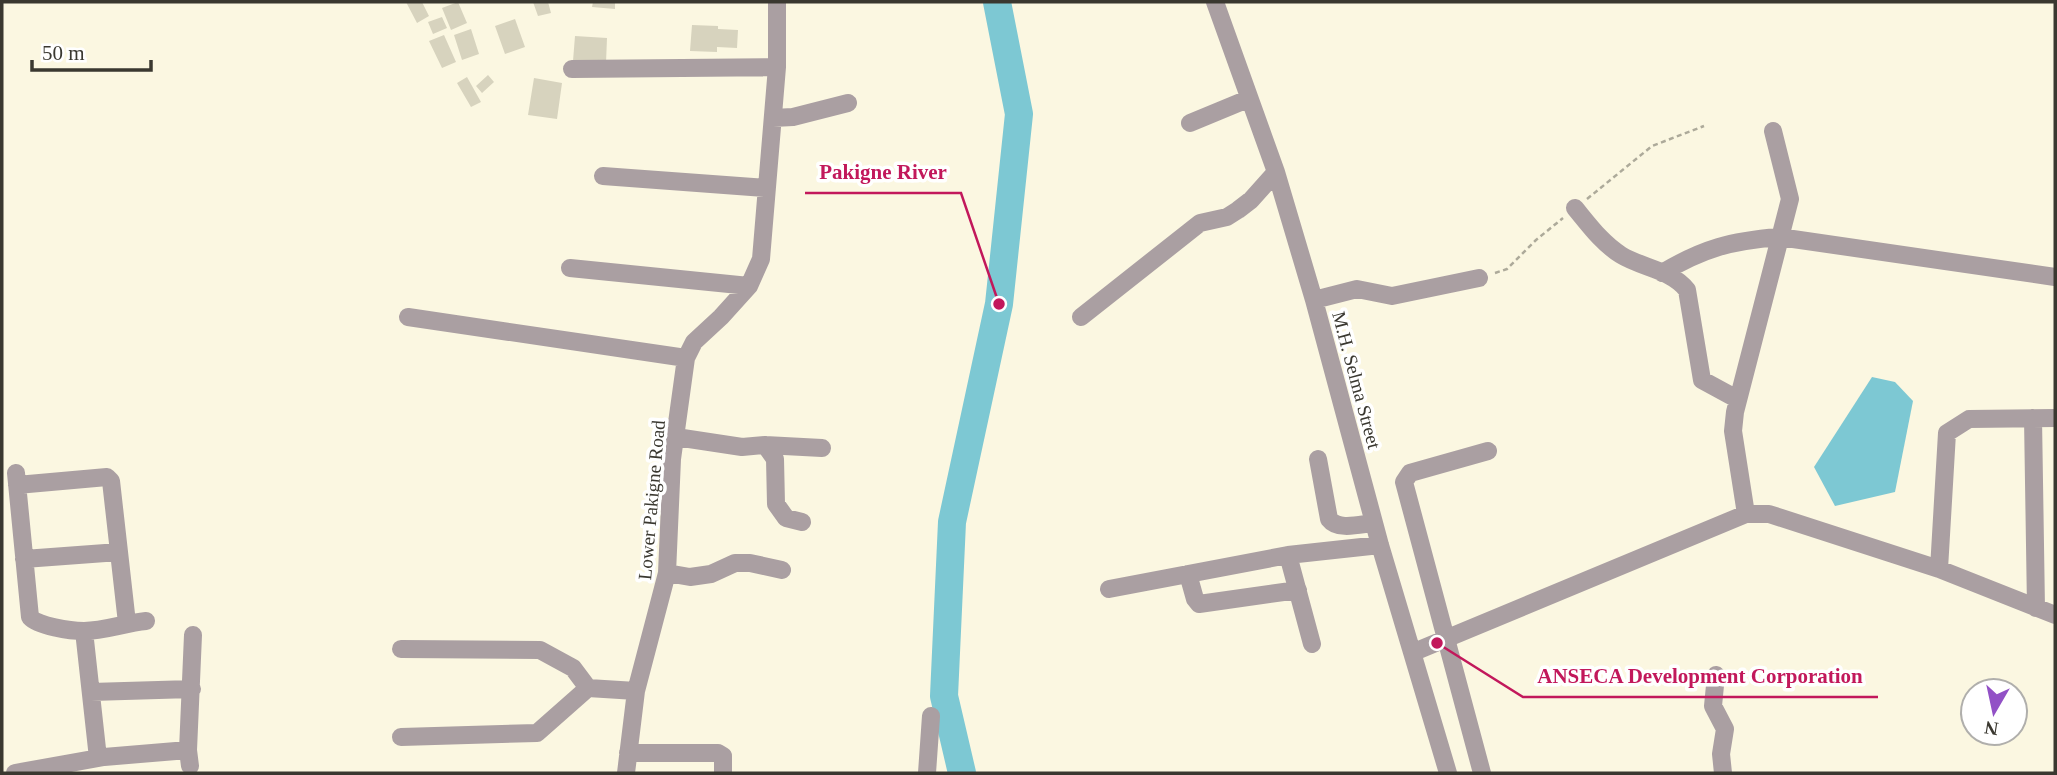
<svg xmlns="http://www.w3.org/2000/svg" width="2057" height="775" viewBox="0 0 2057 775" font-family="'Times New Roman',serif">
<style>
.water{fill:#7dc8d3}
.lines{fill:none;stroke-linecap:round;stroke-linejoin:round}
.river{stroke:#7dc8d3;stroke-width:28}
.building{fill:#d7d3be}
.path{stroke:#adaa9a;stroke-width:2.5;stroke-dasharray:5 3.5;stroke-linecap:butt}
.minor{stroke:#aa9fa2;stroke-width:18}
.labels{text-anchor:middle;stroke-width:7;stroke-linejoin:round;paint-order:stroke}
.street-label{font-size:19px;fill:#3a3830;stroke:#fff}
.leader{fill:none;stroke:#c2185b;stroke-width:2.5}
.callout-dot{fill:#c2185b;stroke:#fff;stroke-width:2.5}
.callout-label{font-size:21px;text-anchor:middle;font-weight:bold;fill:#c2185b;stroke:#fff;stroke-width:7;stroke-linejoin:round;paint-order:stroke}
</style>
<rect width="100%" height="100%" fill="#fbf7e1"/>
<path class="water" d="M1872,377L1895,382L1913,401L1895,492L1835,506L1814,467Z"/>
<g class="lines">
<path class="river" d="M962,773L944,696L952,522L999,304L1019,114L997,2"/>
</g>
<path class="building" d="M406,2H422L429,16L417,23Z
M458,2L467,23L451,30L442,8Z
M533,2H548L551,13L538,16Z
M593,2H615V9L592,7Z
M442,17L447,28L433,34L428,22Z
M515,19L525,47L505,54L495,26Z
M692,25L718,26V29L738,30L737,48L717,47V52L690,51Z
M471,29L479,54L462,60L454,35Z
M444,35L456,62L442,68L429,41Z
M575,36L607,38L606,63L573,61Z
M488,75L494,82L482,93L476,86Z
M467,77L481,102L471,107L457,83Z
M534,78L562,83L557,119L528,115Z"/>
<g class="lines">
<path class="path" d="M1587,199L1652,146L1704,126
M1495,273L1507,269L1536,240L1563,218"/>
<path class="minor" d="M1215,2L1276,172L1314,300L1380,545L1448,773
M572,69L777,67
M773,118L793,117L848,103
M1190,123L1248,99
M603,176L766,188
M1575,208C1589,225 1602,243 1621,255C1642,268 1672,270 1687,290L1702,380L1737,399
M570,268L749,286
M1662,273C1704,248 1731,241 1779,237L2055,277
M1314,300L1357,289L1392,296L1479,278
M408,317L686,358
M1081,317L1200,223L1227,217L1238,210L1251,200L1276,172
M2033,418L2036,608
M2055,418L1969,419L1947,433L1939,569L2055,615
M676,437L742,447L765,445L822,448
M765,445L775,459L776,504L786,518L802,522
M1318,459L1329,519C1338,531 1361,524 1374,523
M16,473L30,617C38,626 70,631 84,631C104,631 125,623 146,621
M17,485L107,477L111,481L127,623
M1746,514L1733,431L1735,412L1790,199L1773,131
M1288,555L1312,644
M24,559L119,552
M667,573L690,577L711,574L735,563H750L782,570
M1188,574L1195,599L1199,604L1298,590
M1109,589L1288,555L1380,545
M84,631L98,758
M401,649L540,650L573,668L588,688
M1414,652L1746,514H1769L1939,569
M1716,675L1713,706L1725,729L1721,754L1723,773
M91,692L192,689
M401,737L537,733L588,688L636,691
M628,753H718L723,756V773
M190,766L188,750L193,635
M15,773L104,757L188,750
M626,773L636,691L667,573L672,459L686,358L694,342L721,317L749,286L761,259L777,67V2
M927,773L931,716
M1482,773L1404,482L1410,473L1488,451"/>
</g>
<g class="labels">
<g class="street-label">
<text transform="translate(1357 380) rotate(75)" y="7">M.H. Selma Street</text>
<text transform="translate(651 500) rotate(-85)" y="7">Lower Pakigne Road</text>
</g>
</g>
<path class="leader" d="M999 304L961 193H805M1437 643L1523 697H1878"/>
<g class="callout-dot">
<circle cx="999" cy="304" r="7"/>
<circle cx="1437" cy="643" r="7"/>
</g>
<g class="callout-label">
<text x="883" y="179">Pakigne River</text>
<text x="1700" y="683">ANSECA Development Corporation</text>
</g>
<rect width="2057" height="775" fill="none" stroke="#3a3830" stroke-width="7"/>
<g transform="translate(1994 712) rotate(189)"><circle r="33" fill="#ffffff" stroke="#b0afac" stroke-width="2"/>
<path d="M0-5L12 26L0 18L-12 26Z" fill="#9251c6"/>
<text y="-10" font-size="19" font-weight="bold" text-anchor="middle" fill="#3a3830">N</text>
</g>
<path d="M32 60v10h119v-10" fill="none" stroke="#3a3830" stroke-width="3.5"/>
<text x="42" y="60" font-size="21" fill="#3a3830" stroke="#ffffff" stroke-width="5" paint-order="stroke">50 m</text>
</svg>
